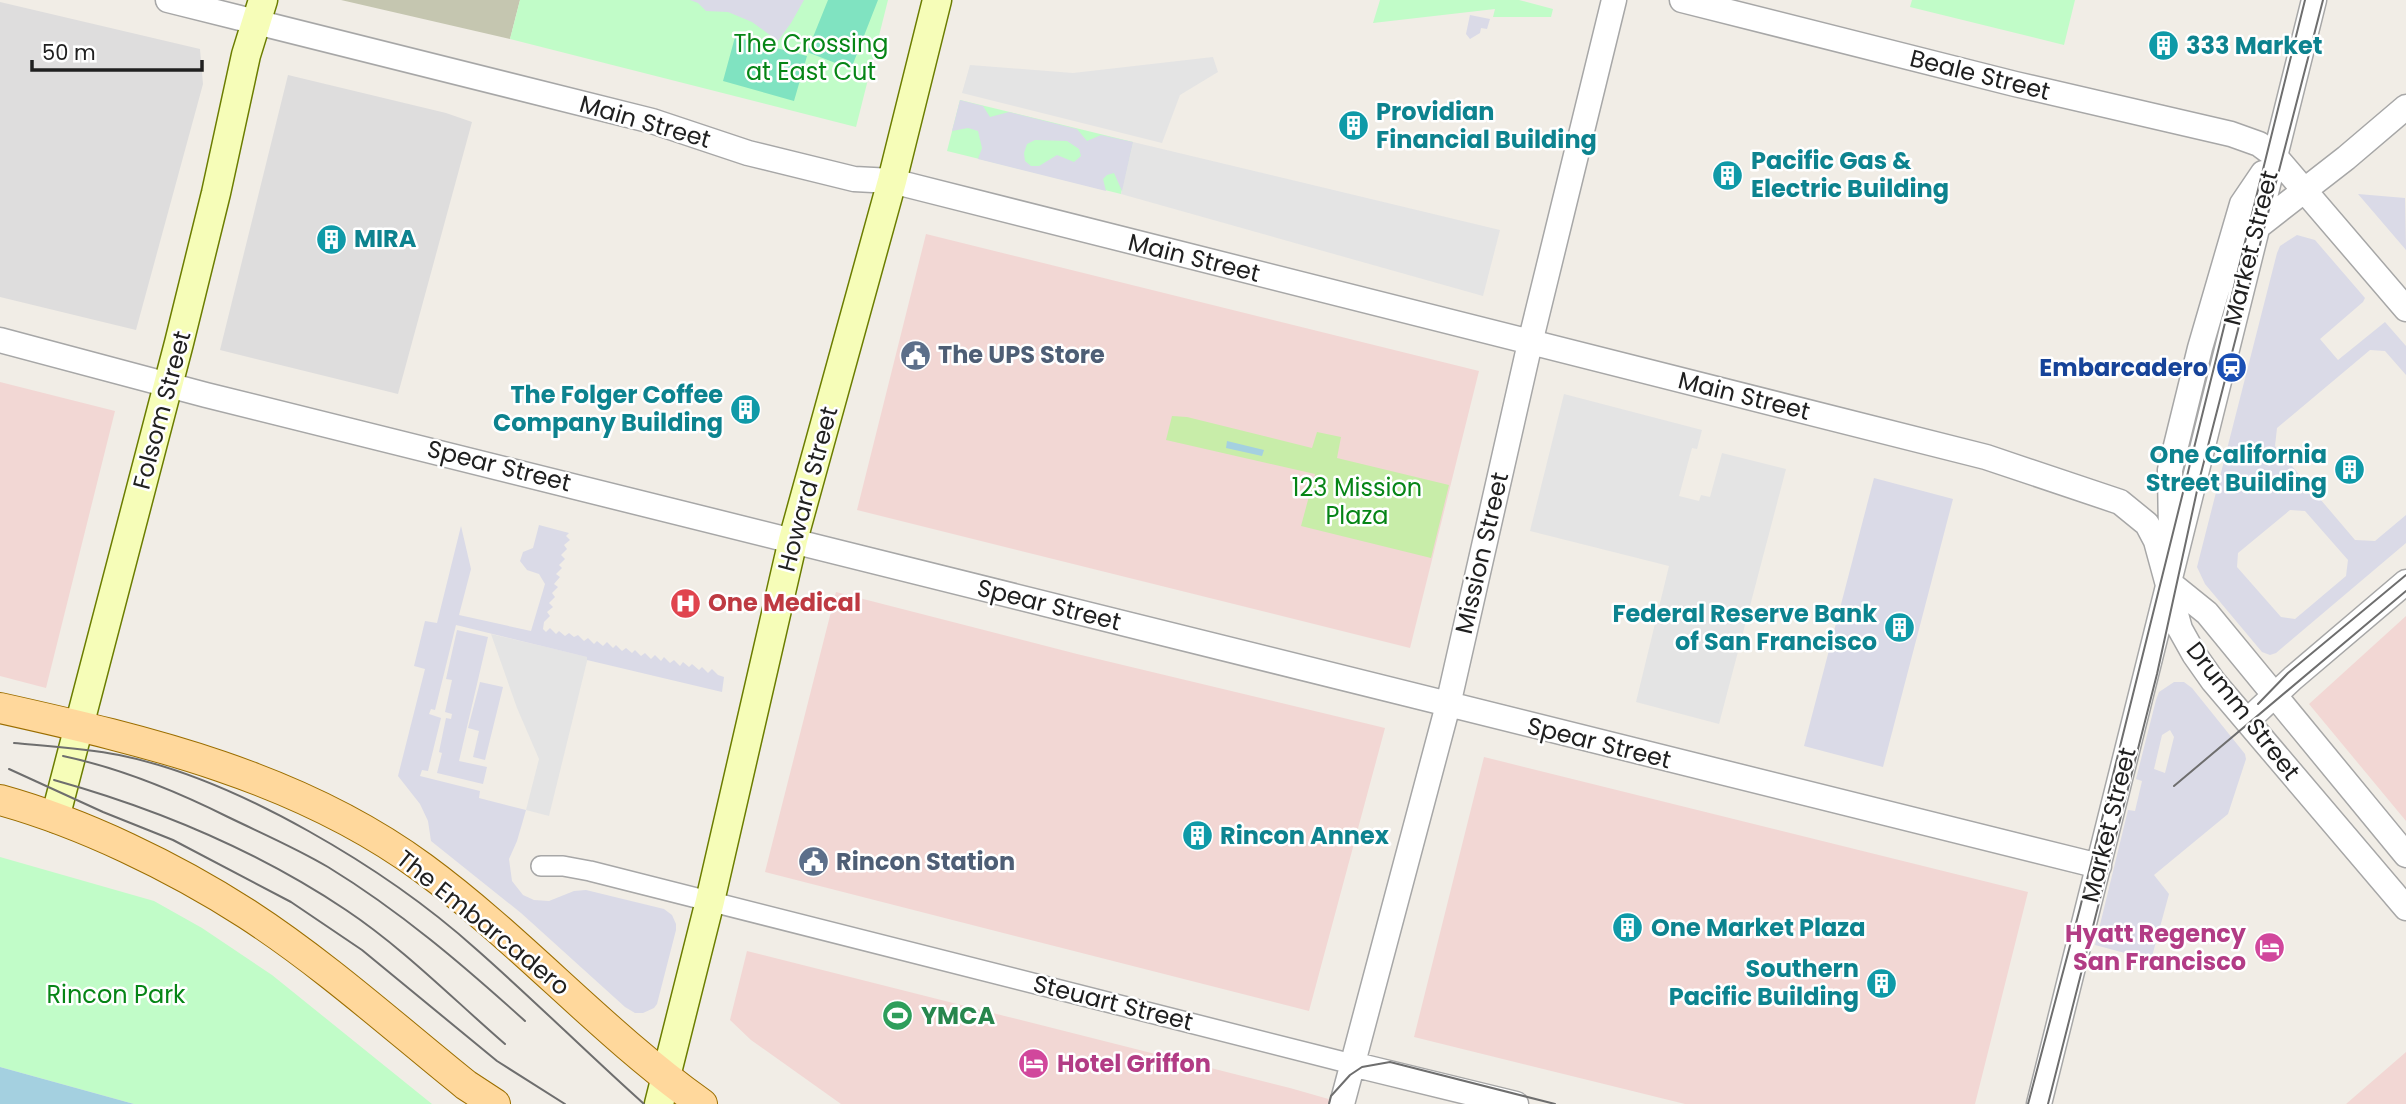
<svg xmlns="http://www.w3.org/2000/svg" width="2406" height="1104" viewBox="0 0 2406 1104" font-family="Poppins,sans-serif">
<style>
.residential{fill:#dedddd}
.commercial{fill:#f2d7d4}
.construction{fill:#c5c6b0}
.grass{fill:#c8eda9}
.park{fill:#c1fcc8}
.pitch{fill:#80e3c1}
.parking{fill:#e4e4e4}
.plaza{fill:#dadae7;fill-rule:evenodd}
.water{fill:#a4d0e0}
.lines{fill:none;stroke-linecap:round;stroke-linejoin:round}
.minor-casing{stroke:#a7a7a7;stroke-width:22}
.tertiary-casing{stroke:#a7a7a7;stroke-width:27}
.secondary-casing{stroke:#6b7d00;stroke-width:31}
.primary-casing{stroke:#9b6e00;stroke-width:32}
.minor{stroke:#fff;stroke-width:19}
.tertiary{stroke:#fff;stroke-width:24}
.secondary{stroke:#f6fdb8;stroke-width:28}
.primary{stroke:#ffd89c;stroke-width:30}
.tram{stroke:#6e6e6e;stroke-width:2}
.labels{text-anchor:middle;stroke-width:5;stroke-linejoin:round;paint-order:stroke}
.park-label{font-size:24px;fill:#068516;stroke:#fff}
.culture-label{font-size:24px;font-weight:bold;fill:#0d838f;stroke:#fff;text-anchor:start}
.street-label{font-size:24px;fill:#202020;stroke:#fff}
.service-label{font-size:24px;font-weight:bold;fill:#4e5e75;stroke:#fff;text-anchor:start}
.transit-label{font-size:24px;font-weight:bold;fill:#164399;stroke:#fff;text-anchor:end}
.health-label{font-size:24px;font-weight:bold;fill:#be3a42;stroke:#fff;text-anchor:start}
.hotel-label{font-size:24px;font-weight:bold;fill:#b23c85;stroke:#fff;text-anchor:end}
.leisure-label{font-size:24px;font-weight:bold;fill:#27864d;stroke:#fff;text-anchor:start}
</style>
<rect width="100%" height="100%" fill="#f1ede6"/>
<path class="residential" d="M0,2L200,49L203,84L136,330L0,297Z
M288,75L446,113L472,122L398,394L220,350Z"/>
<path class="commercial" d="M926,234L1479,371L1410,648L857,510Z
M0,382L115,411L46,688L0,676Z
M836,592L1077,654L1385,728L1309,1011L765,872Z
M2406,616V821L2309,704Z
M1484,757L2028,892L1975,1104H1685L1414,1037Z
M747,951L1290,1088L1346,1104H841L751,1040L730,1020Z
M2406,1052V1104H2346Z"/>
<path class="construction" d="M341,0H520L510,39Z"/>
<path class="grass" d="M1172,416L1187,417L1312,448L1317,432L1341,437L1337,458L1449,485L1431,558L1301,526L1315,474L1166,440Z"/>
<path class="park" d="M520,0H888L856,127L510,39Z
M1380,0H1519L1553,9L1551,17H1493L1495,9L1373,23Z
M1912,0H2075L2064,45L1910,7Z
M960,100L1133,142L1121,194L947,151Z
M0,857L154,901L202,928L272,975L432,1104H134L0,1067Z"/>
<path class="pitch" d="M828,0H878L851,69L807,52Z
M735,37L807,56L794,101L723,81Z"/>
<path class="parking" d="M1213,57L1218,72L1180,95L1162,143L962,93L970,65L1073,73Z
M1133,142L1500,230L1483,296L1121,194Z
M1564,394L1702,430L1697,449L1692,448L1679,496L1699,501L1701,495L1710,497L1722,453L1786,469L1719,724L1636,702L1669,566L1530,531Z
M491,634L588,657L549,816L526,810L539,759L517,708Z"/>
<path class="plaza" d="M690,0H804L791,23L778,41L752,22L728,12L706,11L698,3Z
M1470,15L1490,19L1487,29L1481,28L1480,33L1470,39L1466,34Z
M960,100L983,106L990,117L1009,112L1077,129L1087,141L1101,135L1133,142L1122,191L1114,173L1107,175L1103,179L1106,191L978,159L982,148L978,131L968,128L952,131ZM1035,140L1067,141L1079,149L1081,156L1074,162L1057,155L1039,166H1031L1025,161L1024,153L1027,144Z
M2358,194L2405,198L2406,250Z
M2297,235L2315,240L2365,298L2363,302L2320,339L2338,360L2385,322L2406,346V375L2385,351L2370,350L2277,428L2275,446L2355,540L2375,541L2406,515V543L2276,653L2270,655L2262,652L2205,584L2197,567L2277,253L2280,246ZM2290,510L2305,511L2348,560L2346,576L2295,619L2281,617L2237,567L2238,553Z
M1874,478L1953,499L1883,767L1804,746Z
M539,525L569,533L566,536L570,540L564,545L567,549L561,555L565,559L559,565L562,568L556,574L560,577L554,584L558,587L552,593L555,597L549,603L553,607L547,612L550,616L544,622L543,629L546,632L550,628L556,634L559,631L565,636L569,633L574,637L578,635L584,641L588,638L594,644L597,641L603,646L607,642L613,648L616,645L622,651L626,648L632,653L635,650L641,656L645,653L651,659L655,655L661,661L664,657L670,663L674,660L680,666L683,662L689,667L692,664L699,670L702,667L708,673L712,669L718,675L724,677L722,692L587,660V657L456,625L435,710L431,709L429,714L441,718L428,771L422,770L420,776L480,791L479,798L526,810L517,841L509,859L512,881L523,895L534,900L549,901L574,891L586,890L664,909L672,915L676,924V930L657,1004L654,1008L643,1013H635L625,1007L521,913L431,841L428,821L420,804L398,776L425,669L414,666L425,621L437,623L461,526L471,569L459,615L531,631L545,584L539,574L527,570L520,561L523,552L533,548Z
M457,630L488,637L459,761L487,767L483,784L437,773L442,753L439,752L446,718L451,719L452,714L445,712L452,680L446,679Z
M480,682L503,687L485,760L473,757L479,731L468,728Z
M2174,682H2184L2192,688L2245,754L2246,759L2228,814L2154,875L2169,894L2151,960L2095,945L2128,810L2135,811L2142,781L2136,779L2156,700L2159,692ZM2170,730L2174,737L2165,773L2154,769L2162,735Z"/>
<path class="water" d="M1227,441L1264,450L1262,456L1226,448Z
M0,1067L134,1104H0Z"/>
<g class="lines">
<defs>
<path id="minor" d="M541,866H563L590,871L1352,1064"/>
<path id="tertiary" d="M168,0L652,121L748,153L854,179L892,181L1986,457L2120,502L2147,524L2156,541L2180,629L2194,654L2213,681L2406,908
M1682,0L2015,84L2231,134L2259,144L2274,155L2406,309
M2256,228L2346,158L2406,107
M0,340L206,395L2099,866
M2171,534L2170,470L2200,348L2242,204L2263,173
M2169,587L2176,588L2207,613L2406,855
M2247,721L2293,678L2406,582
M1352,1064L1516,1104
M1342,1104L1448,705L1530,343L1614,0
M2039,1104L2314,0"/>
<path id="secondary" d="M55,818L179,343L216,193L246,55L263,0
M659,1104L710,901L793,540L892,181L937,0"/>
<path id="primary" d="M0,708C148,741 299,777 423,868C521,940 602,1033 702,1104
M0,800C83,823 174,867 247,914C324,964 394,1027 466,1085L495,1104"/>
</defs>
<use href="#minor" class="minor-casing"/>
<use href="#tertiary" class="tertiary-casing"/>
<use href="#secondary" class="secondary-casing"/>
<use href="#primary" class="primary-casing"/>
<use href="#minor" class="minor"/>
<use href="#tertiary" class="tertiary"/>
<use href="#secondary" class="secondary"/>
<use href="#primary" class="primary"/>
<path class="tram" d="M2258,704L2288,673L2406,575
M14,743C48,746 85,748 119,755C237,779 387,869 476,949C533,999 587,1053 644,1104
M63,756C120,768 176,791 228,817C261,833 296,848 328,867C400,911 463,965 525,1021
M9,769L103,812L173,840L291,902L362,950L497,1061L565,1104
M54,780C158,809 256,850 346,910C403,948 453,999 505,1044
M2174,786L2406,591
M1329,1104L1331,1096L1350,1075L1362,1067L1390,1062L1555,1104
M2028,1104L2080,908L2305,0
M2048,1104L2157,674L2200,477L2323,0"/>
</g>
<defs>
<symbol id="building-disc" viewBox="-11 -11 22 22"><circle r="9.5" fill="#0f9aa8" stroke="#fff"/><path d="M-4-6H4V6H1V3H-1V6H-4ZM-2.5-4.3h1.7v1.8h-1.7ZM.8-4.3h1.7v1.8H.8ZM-2.5-1h1.7V.8h-1.7ZM.8-1h1.7V.8H.8Z" fill="#fff"/></symbol>
<symbol id="civic-disc" viewBox="-11 -11 22 22"><circle r="9.5" fill="#5c6f8a" stroke="#fff"/><path d="M-.6-6.5H3V-4.5H.6V-3L4-1V1h2V6H-6V1h2V-1L-.6-3ZM-1.2 2.5V6h2.4V2.5Z" fill="#fff"/></symbol>
<symbol id="station-disc" viewBox="-11 -11 22 22"><circle r="9.5" fill="#1a4fb4" stroke="#fff"/><path d="M-3-6H3Q5-6 5-4V2Q5 4 3 4L4.5 6H3L1.5 4h-3L-3 6H-4.5L-3 4Q-5 4-5 2V-4Q-5-6-3-6ZM-3.5-4v3h7v-3ZM-3.5 1v1.5H-2V1ZM2 1v1.5H3.5V1Z" fill="#fff"/></symbol>
<symbol id="hospital-disc" viewBox="-11 -11 22 22"><circle r="9.5" fill="#e0444e" stroke="#fff"/><path d="M-5-5h3v3.5h4V-5h3V5h-3V1.5h-4V5h-3Z" fill="#fff"/></symbol>
<symbol id="hotel-disc" viewBox="-11 -11 22 22"><circle r="9.5" fill="#d1479c" stroke="#fff"/><path d="M-6-4.5h1.5V1H6V5H4.5V3h-9V5H-6ZM-4 0a1.8 1.8 0 1 1 3.6 0ZM.5 0V-2.5h3Q6-2.5 6 0Z" fill="#fff"/></symbol>
<symbol id="stadium-disc" viewBox="-11 -11 22 22"><circle r="9.5" fill="#2e9e5b" stroke="#fff"/><path d="M0-5a6.5 5 0 1 0 0 10a6.5 5 0 1 0 0-10ZM-3.5-1.8h7v3.6h-7Z" fill="#fff"/></symbol>
</defs>
<g fill-rule="evenodd">
<use href="#building-disc" x="2146" y="28" width="35" height="35"/>
<use href="#building-disc" x="1336" y="108" width="35" height="35"/>
<use href="#building-disc" x="1710" y="158" width="35" height="35"/>
<use href="#building-disc" x="314" y="222" width="35" height="35"/>
<use href="#civic-disc" x="898" y="338" width="35" height="35"/>
<use href="#station-disc" x="2214" y="350" width="35" height="35"/>
<use href="#building-disc" x="728" y="392" width="35" height="35"/>
<use href="#building-disc" x="2332" y="452" width="35" height="35"/>
<use href="#hospital-disc" x="668" y="586" width="35" height="35"/>
<use href="#building-disc" x="1882" y="610" width="35" height="35"/>
<use href="#building-disc" x="1180" y="818" width="35" height="35"/>
<use href="#civic-disc" x="796" y="844" width="35" height="35"/>
<use href="#building-disc" x="1610" y="910" width="35" height="35"/>
<use href="#hotel-disc" x="2252" y="930" width="35" height="35"/>
<use href="#building-disc" x="1864" y="966" width="35" height="35"/>
<use href="#stadium-disc" x="880" y="998" width="35" height="35"/>
<use href="#hotel-disc" x="1016" y="1046" width="35" height="35"/>
</g>
<g class="labels">
<g class="park-label">
<text x="811" y="52">The Crossing<tspan x="811" dy="28">at East Cut</tspan></text>
<text x="1357" y="496">123 Mission<tspan x="1357" dy="28">Plaza</tspan></text>
<text x="116" y="1003">Rincon Park</text>
</g>
<g class="culture-label">
<text x="2186" y="54">333 Market</text>
<text x="1376" y="120">Providian<tspan x="1376" dy="28">Financial Building</tspan></text>
<text x="1751" y="169">Pacific Gas &amp;<tspan x="1751" dy="28">Electric Building</tspan></text>
<text x="354" y="247">MIRA</text>
<text x="723" y="403" text-anchor="end">The Folger Coffee<tspan x="723" dy="28">Company Building</tspan></text>
<text x="2327" y="463" text-anchor="end">One California<tspan x="2327" dy="28">Street Building</tspan></text>
<text x="1877" y="622" text-anchor="end">Federal Reserve Bank<tspan x="1877" dy="28">of San Francisco</tspan></text>
<text x="1220" y="844">Rincon Annex</text>
<text x="1651" y="936">One Market Plaza</text>
<text x="1859" y="977" text-anchor="end">Southern<tspan x="1859" dy="28">Pacific Building</tspan></text>
</g>
<g class="street-label">
<text transform="translate(1980 75) rotate(14)" y="8">Beale Street</text>
<text transform="translate(645 122) rotate(16)" y="8">Main Street</text>
<text transform="translate(2251 248) rotate(-76)" y="8">Market Street</text>
<text transform="translate(1194 258) rotate(14)" y="8">Main Street</text>
<text transform="translate(1744 396) rotate(14)" y="8">Main Street</text>
<text transform="translate(162 410) rotate(-75)" y="8">Folsom Street</text>
<text transform="translate(499 466) rotate(14)" y="8">Spear Street</text>
<text transform="translate(808 489) rotate(-75)" y="8">Howard Street</text>
<text transform="translate(1482 553) rotate(-77)" y="8">Mission Street</text>
<text transform="translate(1049 605) rotate(14)" y="8">Spear Street</text>
<text transform="translate(2243 711) rotate(52)" y="8">Drumm Street</text>
<text transform="translate(1599 743) rotate(14)" y="8">Spear Street</text>
<text transform="translate(2109 825) rotate(-76)" y="8">Market Street</text>
<text transform="translate(483 923) rotate(39)" y="8">The Embarcadero</text>
<text transform="translate(1113 1003) rotate(14)" y="8">Steuart Street</text>
</g>
<g class="service-label">
<text x="938" y="363">The UPS Store</text>
<text x="836" y="870">Rincon Station</text>
</g>
<g class="transit-label">
<text x="2208" y="376">Embarcadero</text>
</g>
<g class="health-label">
<text x="708" y="611">One Medical</text>
</g>
<g class="hotel-label">
<text x="2246" y="942">Hyatt Regency<tspan x="2246" dy="28">San Francisco</tspan></text>
<text x="1057" y="1072" text-anchor="start">Hotel Griffon</text>
</g>
<g class="leisure-label">
<text x="921" y="1024">YMCA</text>
</g>
</g>
<path d="M32 60v10h170v-10" fill="none" stroke="#202020" stroke-width="3.5"/>
<text x="42" y="60" font-size="21" fill="#202020" stroke="#ffffff" stroke-width="5" paint-order="stroke">50 m</text>
</svg>
